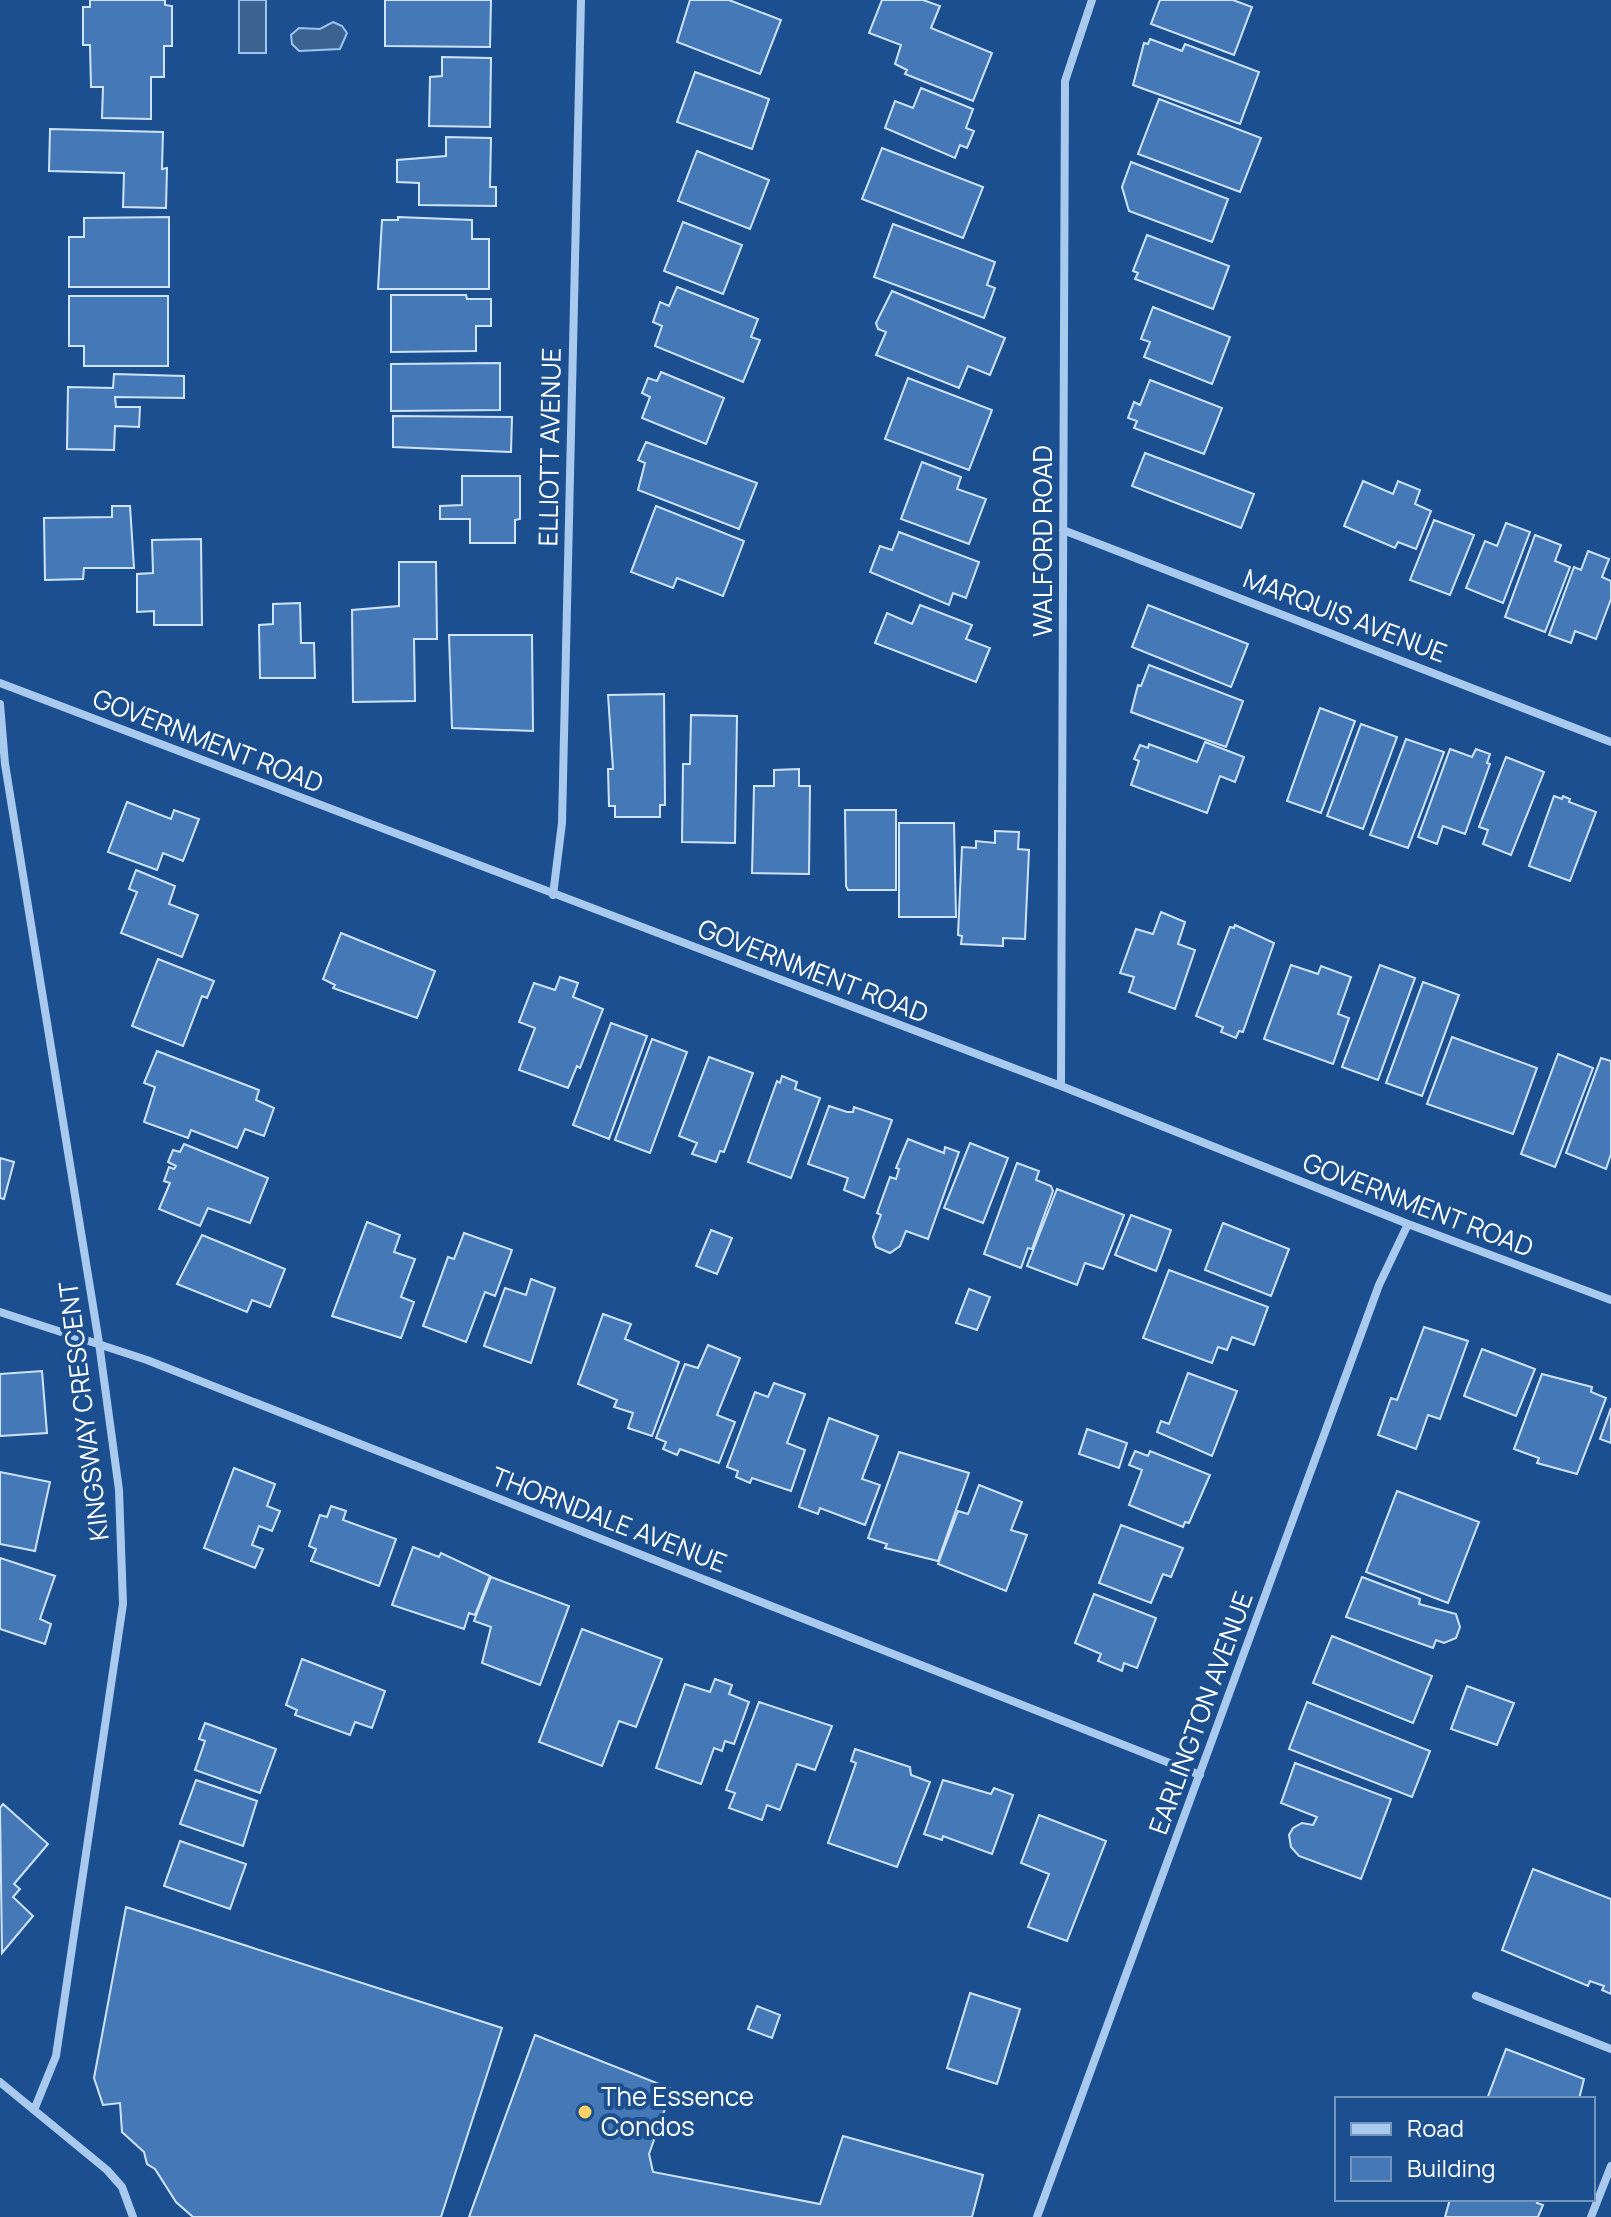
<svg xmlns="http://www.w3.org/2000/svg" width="1611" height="2217" viewBox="0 0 1611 2217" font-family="Manrope,sans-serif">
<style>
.water{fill:#3c6290;stroke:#9cc4f0;stroke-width:2}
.building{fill:#4478b7;stroke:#cfe3fa;stroke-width:2}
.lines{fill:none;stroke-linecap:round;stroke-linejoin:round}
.street{stroke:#a9c9ee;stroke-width:8}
.poi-dot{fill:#ffd166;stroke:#1b4f8f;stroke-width:3}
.labels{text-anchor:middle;stroke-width:8;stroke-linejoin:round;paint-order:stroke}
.street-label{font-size:26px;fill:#fff;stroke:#1b4f8f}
.poi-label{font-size:26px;fill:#fff;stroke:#1b4f8f;text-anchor:start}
</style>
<rect width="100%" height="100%" fill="#1b4f8f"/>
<path class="water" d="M239,0H266V53H239Z
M333,22L342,26L347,33L340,49L299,51L292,44L291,35L299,28L320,29Z"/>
<path class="building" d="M90,0H165V5L172,6V46H164V77H151V119L102,118L103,87H91L90,45H83V7H90Z
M385,0H491L490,47L385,46Z
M690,0H729L781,20L760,74L677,42Z
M882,0H923L940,6L931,28L992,53L973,101L905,74L907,70L895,64L901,45L869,33Z
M1160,0H1233L1252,7L1234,55L1151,24Z
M1150,39L1182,51L1185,44L1259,72L1240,124L1133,85L1144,43L1148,44Z
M442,57L491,58L490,127L429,126L430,77L442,76Z
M695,72L769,99L752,149L677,122Z
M921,88L973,109L966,128L974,131L967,148L960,145L955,158L885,128L895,101L913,108Z
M1159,99L1261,138L1240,192L1138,154Z
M50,129L163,132L162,169L167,168L166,208L123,207L124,173L49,171Z
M446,137L491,138L490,187H496V206L419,205V183L397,182V160L446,156Z
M882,148L983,187L963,238L862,199Z
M697,151L769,180L750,229L678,201Z
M1131,162L1228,199L1212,242L1129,211L1122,187Z
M169,217V287H69V237H84V218Z
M398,217L472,220V239H489V289H378L382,220H398Z
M683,222L742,245L723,294L664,271Z
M893,224L995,262L987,285L995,288L984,318L874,277Z
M1147,235L1229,266L1213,309L1135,279L1138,273L1133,271Z
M677,287L758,319L751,337L760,340L743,382L655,346L662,326L653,322L660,302L669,306Z
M892,291L1005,338L990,375L968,366L959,388L876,355L886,332L878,329L876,323Z
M391,295H466L467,299H491V326H476V351L391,352Z
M69,296H168V366H84V346H69Z
M1153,307L1230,337L1212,384L1144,357L1150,342L1141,339Z
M500,363V410L391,411V364Z
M661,372L724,398L706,444L642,418L650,397L642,393L648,378L657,381Z
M114,374L184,376V398L115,397L116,407H140L139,427L115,426L114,450L67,449L68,387L113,388Z
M908,378L992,410L969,470L885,439Z
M1150,380L1222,408L1204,454L1134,428L1137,421L1128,418L1134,402L1140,405Z
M393,416L512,417L511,452L393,447Z
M646,442L757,483L739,529L638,490L645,463L638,460Z
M1145,453L1254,494L1241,528L1132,486Z
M922,462L961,477L957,489L986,499L969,544L901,519Z
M462,476H520V519L515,520V543H470V519H440V506L462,505Z
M1363,481L1393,494L1398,481L1420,490L1415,504L1431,511L1416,549L1398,542L1395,548L1344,526Z
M112,506H130L134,568H84L83,579L45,580L44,518L112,517Z
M656,506L744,541L723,596L677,578L673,588L631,572Z
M1434,520L1474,535L1450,595L1410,580Z
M1506,523L1530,532L1503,603L1466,588L1485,541L1497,546Z
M899,532L979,562L966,598L953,593L949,605L870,572L880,546L892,550Z
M1535,535L1561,545L1555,561L1570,567L1545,632L1505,617Z
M201,539L202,625H154V611L137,612V574L153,573L152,540Z
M1588,551L1609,559L1602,577L1611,581V599L1596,639L1575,631L1571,643L1549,635L1574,567L1581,570Z
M399,562H436L437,639H414L415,701L353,702L352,610L399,606Z
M300,603L301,643H314L315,678H260L259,625L273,624V604Z
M920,605L972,625L966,639L990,648L976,682L875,643L887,613L912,624Z
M1148,605L1248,644L1231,687L1132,647Z
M449,635H532L533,731L452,728Z
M1149,665L1243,701L1226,747L1131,712L1138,685L1141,686Z
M664,694L665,805H660V817H615V806H609L608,769H613L608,695Z
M1320,708L1355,721L1321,813L1287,801Z
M691,715L737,716L735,843L682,842L683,764H690Z
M1361,724L1397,737L1363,829L1327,816Z
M1406,739L1444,752L1408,848L1370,835Z
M1205,742L1244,757L1235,782L1220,776L1207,813L1131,785L1139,761L1134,759L1140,745L1148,748L1149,744L1197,762Z
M1450,749L1472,757L1476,749L1490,754L1487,763L1490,764L1465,834L1443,826L1437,844L1418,837Z
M1506,757L1544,772L1511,855L1483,844L1488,830L1479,827Z
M799,769V786H810L809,874L752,873L754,786H774V770Z
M1554,796L1562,799L1563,796L1570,799L1569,802L1596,812L1570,881L1529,866Z
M127,802L171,819L174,810L199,819L183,861L163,853L157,870L108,852Z
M845,810H896V890H848L846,886Z
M899,823H954L956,917H899Z
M995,831L1019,832L1018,849L1029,850L1025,939L1003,938V946L961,944L962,936L958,935L962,847L976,848V841L995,843Z
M136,870L175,886L169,904L198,915L182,957L121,933L137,892L129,889Z
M1161,912L1185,922L1178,944L1195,950L1175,1009L1129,992L1134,977L1120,973L1136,929L1153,934Z
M1235,925L1274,943L1243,1032L1239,1031L1236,1038L1221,1032L1223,1027L1196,1016L1230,927L1234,928Z
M341,933L435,971L417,1018L333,988L335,985L323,979Z
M158,959L214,981L207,998L202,996L183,1046L132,1026Z
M1291,965L1318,974L1321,966L1351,977L1338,1014L1349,1018L1333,1064L1264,1039Z
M1380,965L1415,978L1378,1080L1342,1067Z
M560,977L578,983L573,997L603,1009L580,1068L577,1066L568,1088L519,1070L535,1028L519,1022L534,983L555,990Z
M1423,982L1459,995L1422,1096L1386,1083Z
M611,1023L647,1036L609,1139L573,1125Z
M1452,1037L1537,1068L1513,1134L1427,1104Z
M652,1039L687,1052L650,1153L615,1140Z
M157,1051L259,1090L256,1100L274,1108L264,1136L245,1129L237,1148L191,1130L188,1138L144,1122L155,1087L144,1083Z
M1558,1054L1593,1068L1555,1167L1521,1154Z
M709,1057L753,1073L724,1152L720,1151L716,1162L692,1154L697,1143L679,1136Z
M1601,1058L1611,1061V1154L1606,1169L1566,1153Z
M782,1076L797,1082L795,1089L820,1098L791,1178L748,1162L777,1081L780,1083Z
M829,1106L847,1112H853L854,1107L892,1120L864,1198L844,1190L848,1178L808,1164Z
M908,1139L944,1153L945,1147L959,1152L928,1239L906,1231L900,1246L890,1253L876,1247L873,1237L881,1215L877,1213L890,1177L896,1179L899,1169L896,1168Z
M970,1143L1008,1158L983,1223L944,1208Z
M184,1144L268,1178L250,1223L208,1208L200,1226L159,1209L170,1183L164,1181L169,1167L174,1169L176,1166L168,1162L173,1150L180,1152Z
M0,1158L14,1162L4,1199L0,1198Z
M1017,1163L1039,1171L1036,1180L1051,1186L1053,1191L1032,1249L1028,1248L1021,1268L984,1254Z
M1057,1189L1124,1215L1103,1269L1085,1263L1077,1285L1027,1266Z
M1131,1215L1171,1230L1156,1271L1115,1255Z
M367,1222L400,1235L394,1252L415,1259L401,1297L414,1302L401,1338L332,1316Z
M1223,1223L1289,1249L1271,1296L1205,1270Z
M711,1230L732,1238L717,1274L696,1266Z
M464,1233L512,1250L495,1296L485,1292L466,1342L423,1326L448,1257L454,1259Z
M202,1235L285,1269L270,1307L252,1300L247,1312L177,1284Z
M1169,1270L1268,1307L1254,1345L1232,1337L1227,1350L1218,1347L1212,1363L1143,1338Z
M531,1279L555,1288L531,1363L484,1346L505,1288L526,1295Z
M969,1289L990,1297L977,1330L956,1323Z
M603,1314L631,1324L625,1339L679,1362L652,1436L628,1428L633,1413L614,1407L617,1400L578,1384Z
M1424,1327L1468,1341L1440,1419L1428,1415L1416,1449L1378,1435L1391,1398L1397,1400Z
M708,1345L740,1358L717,1415L735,1422L719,1463L680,1449L677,1455L663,1449L666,1442L656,1438L685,1364L698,1368Z
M1482,1349L1535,1369L1516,1416L1464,1396Z
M42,1371L47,1433L0,1436V1374Z
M1188,1373L1237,1391L1212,1456L1157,1432L1161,1421L1169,1424Z
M1542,1374L1592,1387L1591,1392L1606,1398L1577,1474L1537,1463L1539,1458L1514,1449Z
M774,1383L805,1394L787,1443L805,1450L791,1491L752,1478L750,1483L736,1477L738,1471L727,1467L755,1392L768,1397Z
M1611,1408V1443L1600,1439Z
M829,1418L878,1436L862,1479L880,1485L865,1525L820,1508L818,1514L799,1507Z
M1087,1429L1127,1443L1119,1468L1079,1454Z
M1135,1451L1148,1456L1150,1451L1210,1475L1189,1523L1185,1522L1183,1527L1129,1505L1142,1470L1129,1465Z
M899,1452L969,1473L938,1561L885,1548L887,1544L868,1538Z
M234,1468L275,1484L267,1506L280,1511L272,1531L259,1526L252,1545L263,1549L255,1568L204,1548Z
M0,1472L50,1482L35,1551L0,1544Z
M979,1485L1022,1502L1011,1530L1027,1535L1006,1591L938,1564L958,1511L968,1514Z
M1397,1491L1479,1522L1448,1603L1366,1572Z
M331,1506L346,1511L343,1520L396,1539L379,1586L311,1561L316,1549L309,1546L320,1515L327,1517Z
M1121,1525L1183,1548L1171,1577L1163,1574L1151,1603L1099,1583Z
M413,1547L439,1557L441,1553L490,1576L475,1615L469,1613L464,1629L392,1605Z
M0,1558L55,1576L40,1619L51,1624L45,1644L0,1629Z
M491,1577L569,1606L540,1685L482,1663L491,1627L474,1621Z
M1362,1577L1420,1599L1419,1604L1456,1614L1460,1627L1456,1638L1444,1643L1436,1640L1433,1648L1346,1617Z
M1094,1594L1156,1618L1137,1668L1124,1663L1122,1671L1098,1661L1101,1654L1075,1643Z
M582,1629L662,1659L636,1727L619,1721L602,1766L539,1742Z
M1332,1636L1432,1676L1413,1723L1313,1683Z
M302,1659L385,1691L372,1728L355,1722L350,1735L295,1715L297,1710L286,1705Z
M715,1679L732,1685L729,1694L749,1702L734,1744L725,1741L722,1751L714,1748L701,1784L656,1768L685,1684L710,1692Z
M1467,1686L1514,1703L1497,1745L1451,1729Z
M759,1702L832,1726L815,1770L797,1764L780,1810L767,1805L762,1820L729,1808L735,1793L726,1790Z
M1307,1702L1430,1751L1412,1797L1289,1749Z
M205,1723L276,1749L260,1793L195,1770L205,1741L199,1739Z
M855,1749L910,1767L911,1775L930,1782L897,1867L828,1843L856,1763L851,1761Z
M1295,1763L1391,1799L1361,1879L1299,1856L1291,1847L1289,1835L1293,1828L1302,1823L1313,1825L1317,1817L1281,1803Z
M196,1780L257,1801L243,1846L180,1824Z
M943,1780L991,1794L994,1788L1013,1795L992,1854L943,1836L942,1840L924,1834Z
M3,1804L48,1844L14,1884L20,1889L13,1897L33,1916L2,1953L0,1808Z
M1039,1815L1106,1841L1067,1941L1028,1927L1049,1874L1021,1863Z
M180,1841L246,1864L230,1909L164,1886Z
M1533,1869L1611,1899V1994L1602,1990L1604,1986L1590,1981L1588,1986L1502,1950Z
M126,1907L502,2028L441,2217H193L176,2202L155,2169L147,2164L144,2152L122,2132L120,2103L103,2105L94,2078Z
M970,1993L1020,2009L997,2084L947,2068Z
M757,2006L780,2015L772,2038L748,2029Z
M535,2035L672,2089L649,2154L653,2172L820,2204L843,2136L983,2175L972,2217H469Z
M1506,2049L1584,2079L1579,2099H1487Z
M1450,2199H1539L1537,2203L1543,2205L1538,2217H1445Z"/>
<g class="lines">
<path class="street" d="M1063,530L1611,742
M0,683L1061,1086L1408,1224L1611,1300
M0,704L5,764L99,1343L119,1490L123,1604L56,2056L34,2110
M553,895L562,823L581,0
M1061,1086L1065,81L1092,0
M0,1312L147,1360L1200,1775
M1476,1996L1611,2049
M0,2082L107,2170L122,2187L133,2217
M1037,2217L1379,1285L1408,1224
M1591,2217L1611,2166"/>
</g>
<circle class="poi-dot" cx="585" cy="2112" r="8"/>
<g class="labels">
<g class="street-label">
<text transform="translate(550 447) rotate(-89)" y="9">ELLIOTT AVENUE</text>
<text transform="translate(1043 541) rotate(-90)" y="9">WALFORD ROAD</text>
<text transform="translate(1345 616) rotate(21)" y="9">MARQUIS AVENUE</text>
<text transform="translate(208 741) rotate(21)" y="9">GOVERNMENT ROAD</text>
<text transform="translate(813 971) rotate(21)" y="9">GOVERNMENT ROAD</text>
<text transform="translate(1418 1205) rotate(21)" y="9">GOVERNMENT ROAD</text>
<text transform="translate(84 1411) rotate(-97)" y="9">KINGSWAY CRESCENT</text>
<text transform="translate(609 1520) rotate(21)" y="9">THORNDALE AVENUE</text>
<text transform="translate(1201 1713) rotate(-70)" y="9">EARLINGTON AVENUE</text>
</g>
<g class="poi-label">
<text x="601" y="2106">The Essence<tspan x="601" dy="30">Condos</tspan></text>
</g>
</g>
<rect x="1335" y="2097" width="260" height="104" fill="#1b4f8f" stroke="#7695bc" stroke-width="2"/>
<rect x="1351" y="2123" width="40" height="12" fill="#a9c9ee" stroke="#7695bc" stroke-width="2"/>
<text x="1407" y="2137" font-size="24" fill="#ffffff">Road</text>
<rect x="1351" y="2157" width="40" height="24" fill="#4478b7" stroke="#7695bc" stroke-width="2"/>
<text x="1407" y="2177" font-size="24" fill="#ffffff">Building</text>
</svg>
